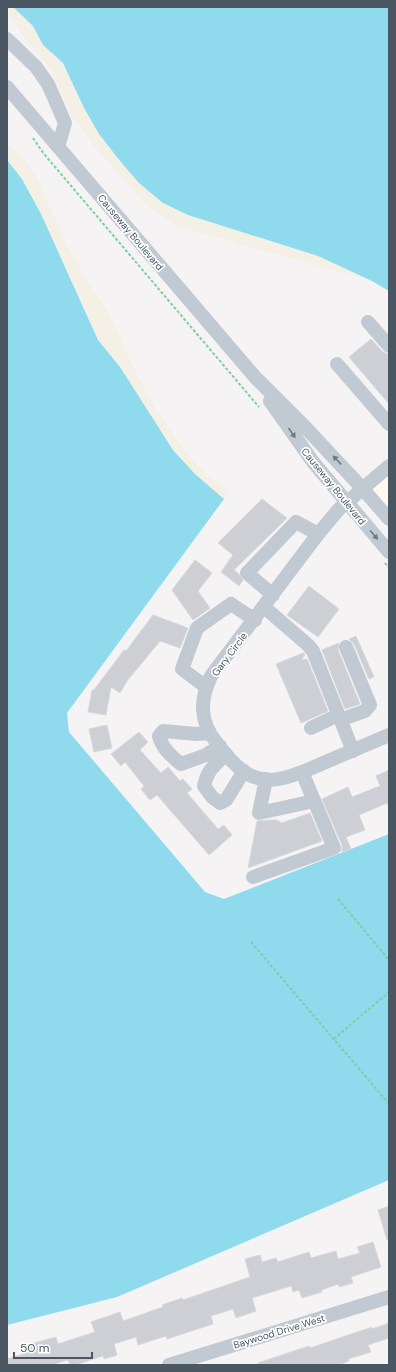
<svg xmlns="http://www.w3.org/2000/svg" width="396" height="1372" viewBox="0 0 396 1372" font-family="'DM Sans',sans-serif">
<style>
.commercial{fill:#fdf9ef}
.sand{fill:#f5f0e5}
.water{fill:#90daee}
.building{fill:#cdcfd5;stroke:#d7d9de}
.lines{fill:none;stroke-linecap:round;stroke-linejoin:round}
.path{stroke:#7ad0a6;stroke-width:2;stroke-dasharray:3 2;stroke-linecap:butt}
.minor{stroke:#c1cad2;stroke-width:14}
.oneway{fill:#6e7983}
.labels{text-anchor:middle;stroke-width:3.5;stroke-linejoin:round;paint-order:stroke}
.street-label{font-size:10px;fill:#4a5661;stroke:#fff}
</style>
<rect width="100%" height="100%" fill="#f5f3f3"/>
<path class="commercial" d="M389,474V510L371,489Z"/>
<path class="sand" d="M7,7H13L33,26L43,45L63,63L84,108L99,134L120,161L139,183L163,203L188,215L318,256L372,281L179,227L144,203L93,145L73,117L49,67L25,38L7,11Z
M7,144L24,158L38,179L64,240L89,284L107,310L121,338L134,369L155,408L180,444L197,465L211,478L228,491L224,499L195,474L173,450L120,367L98,340L41,214L22,179L7,160Z"/>
<path class="water" d="M13,7H389V291L372,281L318,256L188,215L163,203L139,183L120,161L99,134L84,108L63,63L43,45L33,26Z
M7,160L22,179L41,214L98,340L120,367L173,450L195,474L224,499L67,713L69,732L205,892L224,899L389,834V1180L117,1297L7,1325Z"/>
<path class="building" d="M371,339L383,352L389,355V404L349,357Z
M262,499L287,518L234,570L239,574L243,580L239,586L221,572L233,555L218,543Z
M195,560L212,573L198,591L210,608L193,620L172,590Z
M309,586L339,609L318,637L287,615Z
M153,615L188,628L180,648L160,641L127,681L120,693L111,687L106,715L88,712L92,690H94L124,650L126,651Z
M356,636L374,677L369,679L354,644L349,639Z
M339,643L338,650L360,704L345,709L322,650Z
M303,653L305,654L302,659L303,660L307,659L328,711L301,723L276,664Z
M107,725L112,748L94,752L89,729Z
M139,732L148,742L140,750L161,773L168,767L180,781L183,779L192,789L187,793L218,829L224,825L232,835L209,855L157,795L150,800L141,789L144,786L125,762L121,766L111,754Z
M389,770V807L387,803L359,815L365,830L346,837L351,849L342,852V845L322,799L348,787L352,797L380,786L376,776Z
M310,813L322,841L248,868L257,821L269,820H277L282,823Z
M389,1206V1239L387,1240L378,1210Z
M373,1242L381,1267L351,1277L353,1283L339,1287V1284L321,1290L322,1292L302,1298L299,1290L293,1292L291,1286L252,1298L256,1311L236,1318L233,1309L211,1316L213,1324L167,1339L166,1336L138,1345L136,1337L114,1344L117,1355L104,1359L103,1356L75,1365H70L68,1360L51,1365H7V1359L29,1352L27,1345L56,1337L58,1344L95,1332L91,1322L120,1312L123,1321L163,1307L162,1305L182,1298L183,1300L250,1277L245,1259L260,1255L262,1262L276,1258L278,1262L309,1252L311,1258L336,1251L338,1259L360,1253L357,1247Z
M389,1323V1338L368,1345L371,1352L348,1359L349,1361L339,1365H259L258,1363L309,1346L310,1348L372,1327V1329Z"/>
<g class="lines">
<path class="path" d="M33,138L44,154L259,407
M385,563L389,568
M338,899L389,960
M251,942L389,1104
M334,1039L389,992"/>
<path class="minor" d="M7,39L36,67L48,84L65,123L58,147
M7,87L255,377L306,428L363,489L389,519
M368,322L389,346
M337,364L389,424
M270,401L313,462L389,552
M389,466L339,509L318,534L211,676C200,700 199,720 216,742C225,753 235,767 248,774C256,779 269,781 278,779C293,777 307,770 321,764C344,754 366,745 389,735
M273,595L247,573L296,522L318,534
M264,607L308,645L313,651L353,751
M206,687L182,669L197,628L231,604L255,620
M340,720L365,711L370,705L346,647
M311,728L338,715
M210,733L196,734L163,731L159,736C162,748 171,756 181,764L206,755L220,746
M226,754C215,765 207,770 204,786L212,797L220,803L226,800L244,771
M266,779L259,813L314,801
M253,877L334,848L302,772
M169,1365L389,1297"/>
</g>
<defs><path id="oneway-solid" d="M-6-.8H1V-3.2L6.5 0L1 3.2V.8H-6Z"/></defs>
<g class="oneway">
<use href="#oneway-solid" transform="translate(292 433) rotate(55)"/>
<use href="#oneway-solid" transform="translate(337 460) rotate(-133)"/>
<use href="#oneway-solid" transform="translate(374 535) rotate(50)"/>
</g>
<g class="labels">
<g class="street-label">
<text transform="translate(131 232) rotate(50)" y="4">Causeway Boulevard</text>
<text transform="translate(334 486) rotate(51)" y="4">Causeway Boulevard</text>
<text transform="translate(229 654) rotate(-53)" y="4">Gary Circle</text>
<text transform="translate(279 1331) rotate(-17)" y="4">Baywood Drive West</text>
</g>
</g>
<rect width="396" height="1372" fill="none" stroke="#4a5661" stroke-width="16"/>
<path d="M14 1352v6h78v-6" fill="none" stroke="#4a5661" stroke-width="2"/>
<text x="20" y="1352" font-size="12" fill="#4a5661" stroke="#ffffff" stroke-width="3" paint-order="stroke">50 m</text>
</svg>
